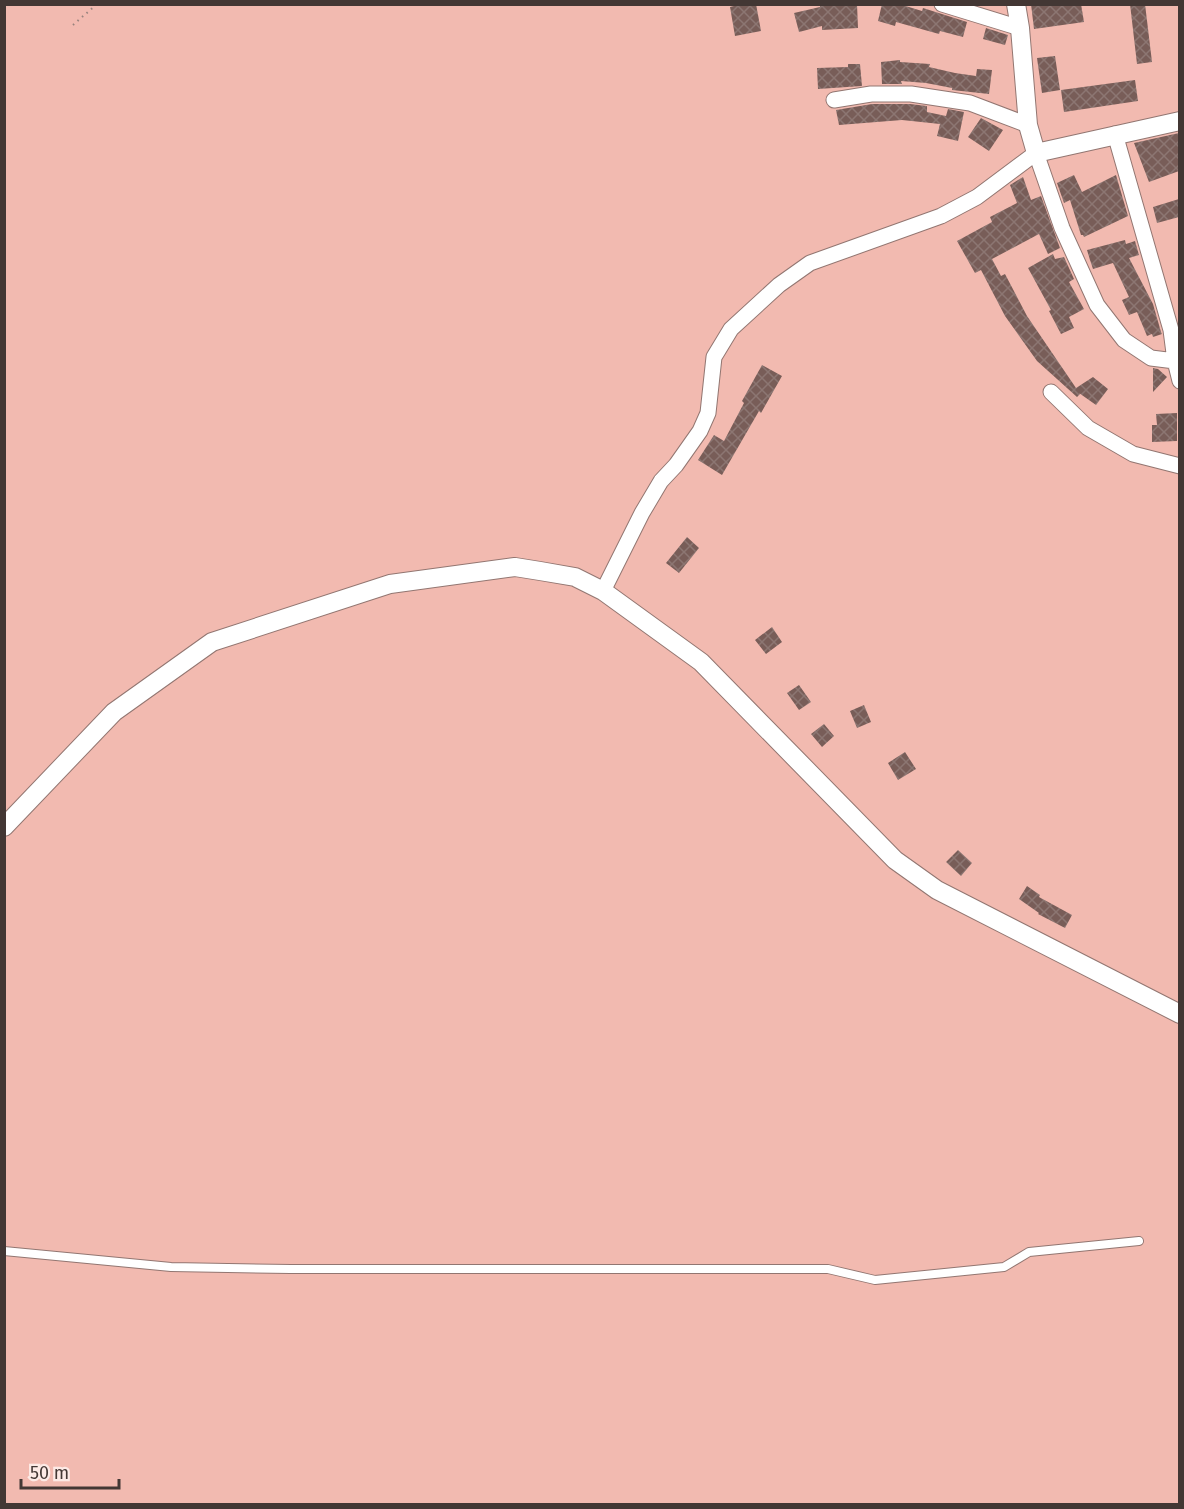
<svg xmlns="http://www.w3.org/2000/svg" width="1184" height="1509" viewBox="0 0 1184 1509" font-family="'Fira Sans',sans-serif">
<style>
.green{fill:#f2bab0}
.building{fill:url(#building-cross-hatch)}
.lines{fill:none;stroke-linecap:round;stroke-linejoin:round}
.service-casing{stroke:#927671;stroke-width:10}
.minor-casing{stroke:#927671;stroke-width:17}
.tertiary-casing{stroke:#927671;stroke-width:20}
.path{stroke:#97827d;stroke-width:2;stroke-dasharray:1.5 4.5;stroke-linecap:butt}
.service{stroke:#fff;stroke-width:8}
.minor{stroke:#fff;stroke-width:15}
.tertiary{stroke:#fff;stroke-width:18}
</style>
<defs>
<pattern id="building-cross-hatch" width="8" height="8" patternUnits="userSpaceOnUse" patternTransform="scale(1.5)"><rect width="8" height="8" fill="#785d58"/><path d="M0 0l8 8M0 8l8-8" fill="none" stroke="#8c7672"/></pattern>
</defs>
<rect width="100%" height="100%" fill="#f9d9d3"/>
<path class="green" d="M5,5H1179V1504H5Z"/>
<path class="building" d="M742,4H756L761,31L735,36L730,7Z
M820,4H857L858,28L822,30V26L799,32L794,13L820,7Z
M882,4H899L922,11L923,8L967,22L963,37L940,31L939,34L896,22L895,26L878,21Z
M1031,4H1081L1084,22L1034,29Z
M1130,4H1145L1152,62L1137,64Z
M986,28L1008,35L1005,45L983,39Z
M1055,56L1060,90L1042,93L1037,58Z
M900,60V62L930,64L929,67L955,73L976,76L977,69L992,70L989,94L952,90V88L926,83L901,81L902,84H882L881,62Z
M848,64H860L862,86L818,89L817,68L848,67Z
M1135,80L1138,101L1064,112L1061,90Z
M872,104H910L927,106V112L946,116L948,109L964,112L958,141L937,136L940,124L902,120L839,125L836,110Z
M981,118L1003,130L989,151L968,137Z
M1179,133V171L1149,182L1134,143Z
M1074,175L1082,192L1116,175L1128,216L1084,237L1083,235H1081L1070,200L1064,203L1057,183Z
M1023,177L1031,200L1041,196L1060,248L1048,254L1039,234L992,259L1001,276L1005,274L1027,316L1076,388L1093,377L1108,389L1096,405L1079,393L1080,394L1077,397L1037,361L1005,316L981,270L975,273L957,241L992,222L990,217L1017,203L1010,185Z
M1179,199V217L1157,223L1153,207Z
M1125,240L1126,244L1135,241L1139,255L1129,258L1153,304L1161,332L1162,334L1153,337L1152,334L1147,336L1137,312L1129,315L1122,300L1129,297L1113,263L1093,269L1090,260L1087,250Z
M1053,254L1055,259L1064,257L1074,279L1069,282L1084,309L1069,317L1074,328L1061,334L1049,311L1051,310L1028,268Z
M762,365L782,376L761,413L759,411L722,475L698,460L714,435L724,441L744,403L742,401Z
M1153,368L1158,369L1167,377L1153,392Z
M1177,413V441L1152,442V425H1157L1156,414Z
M687,537L699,548L679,573L666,563Z
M772,627L782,642L766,654L755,640Z
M799,685L811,702L799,710L787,693Z
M864,705L871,722L857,728L850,711Z
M824,724L834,736L822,747L811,734Z
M905,752L916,769L898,780L888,763Z
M958,850L972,863L961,876L946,862Z
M1027,886L1040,895L1039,897L1072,915L1065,928L1038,914L1039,913L1019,899Z"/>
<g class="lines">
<defs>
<path id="service" d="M4,1251L171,1267L291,1269H828L875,1280L1004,1267L1029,1252L1139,1241"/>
<path id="minor" d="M942,4L1020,28
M834,100L871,94H911L970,103L1028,125
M1115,134L1171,330L1175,361L1180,381
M1051,392L1088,428L1133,454L1180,466
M603,591L642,513L661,481L676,465L700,431L708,413L714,357L731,329L779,285L810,263L941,216L977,197L1036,153L1062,228L1097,305L1124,340L1151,358L1175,361"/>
<path id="tertiary" d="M1016,4L1020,28L1028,125L1036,153L1180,121
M4,827L114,712L212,642L390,584L515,567L540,571L575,577L603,591L701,662L895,860L937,890L1180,1014"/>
</defs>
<use href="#service" class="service-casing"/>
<use href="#minor" class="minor-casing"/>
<use href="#tertiary" class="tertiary-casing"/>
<path class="path" d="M73,25L97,4"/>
<use href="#service" class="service"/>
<use href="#minor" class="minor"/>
<use href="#tertiary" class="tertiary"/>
</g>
<rect width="1184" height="1509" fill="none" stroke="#433734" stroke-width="12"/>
<path d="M21 1479v9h98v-9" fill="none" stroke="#433734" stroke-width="3"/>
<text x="30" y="1479" font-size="18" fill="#433734" stroke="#fdeae6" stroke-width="4.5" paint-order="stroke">50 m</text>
</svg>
